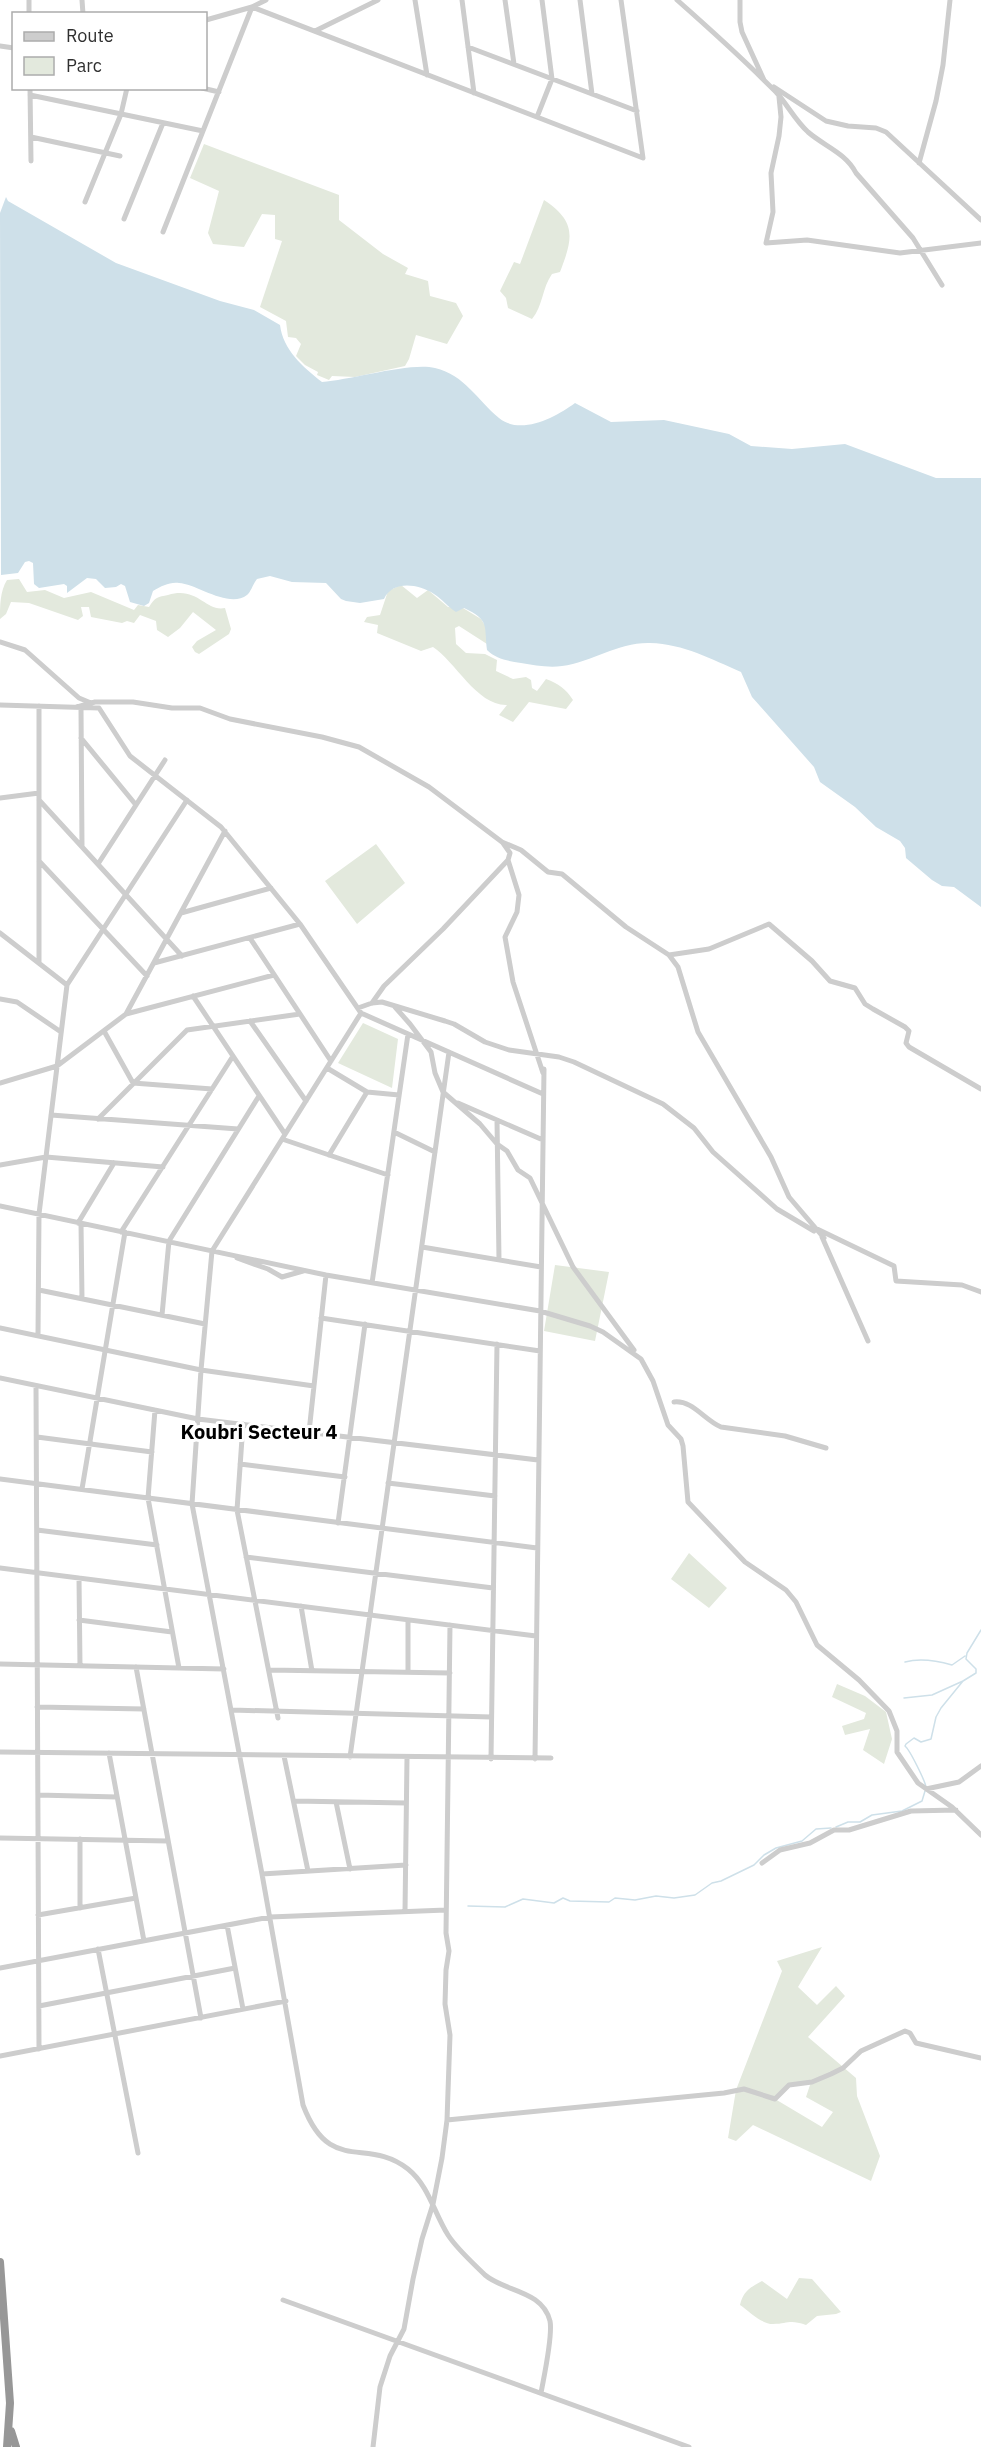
<svg xmlns="http://www.w3.org/2000/svg" width="981" height="2447" viewBox="0 0 981 2447" font-family="'IBM Plex Sans',sans-serif">
<style>
.green{fill:#e3e9dd;fill-rule:evenodd}
.water{fill:#cee0e9}
.lines{fill:none;stroke-linecap:round;stroke-linejoin:round}
.stream{stroke:#cee0e9;stroke-width:1.5}
.minor{stroke:#cdcdcd;stroke-width:5}
.highway{stroke:#979797;stroke-width:8}
.labels{text-anchor:middle;stroke-width:6;stroke-linejoin:round;paint-order:stroke}
.quarter-label{font-size:20px;font-weight:bold;fill:#000;stroke:#fff}
</style>
<rect width="100%" height="100%" fill="#fff"/>
<path class="green" d="M204,144L339,195V220L383,254L408,268L405,274L428,281L430,296L456,303L463,316L447,344L416,335L409,359L405,366L355,377L332,376L329,380L317,375L318,372L305,365L296,356L301,344L296,338L288,337L286,321L260,307L282,241L275,239V215L262,214L244,247L213,244L208,233L219,191L190,178Z
M544,200C577,222 573,238 560,272L552,274C542,288 543,306 532,319L508,308L506,298L500,291L514,262L520,264Z
M19,579L27,592L45,590L64,598L91,592L134,610L138,605L149,607C155,597 158,597 168,595C198,586 205,612 225,608L231,629L229,634L199,654L195,652L192,647L197,641L216,630L193,612L180,628L168,637L157,630L156,621L140,615L134,623L127,621L122,623L91,617L89,607H81L83,616L78,620L29,603L11,602L6,614L0,619C0,606 0,591 7,580Z
M401,585L417,598L428,590L448,607L463,608L481,619L486,627L487,644L459,626L455,628L456,644L466,653L485,654L497,660L496,671L513,679L526,677L531,680L532,688L537,691L546,679C559,684 565,688 573,700L566,709L529,702L513,722L499,715L507,705C477,706 455,661 433,647L421,651L377,633L378,625L364,622L367,617L380,615L388,591Z
M376,844L405,883L357,924L325,881Z
M363,1023L398,1039L392,1088L338,1063Z
M555,1265L609,1272L595,1341L544,1331Z
M689,1553L727,1588L709,1608L671,1579Z
M837,1684L865,1696L886,1712L892,1739L884,1764L863,1750L870,1729L845,1735L842,1726L864,1719L866,1713L832,1697Z
M822,1947L798,1987L817,2005L836,1986L845,1996L808,2037L856,2078L857,2096L880,2156L871,2181L753,2125L736,2141L728,2138L736,2090L782,1971L777,1961ZM811,2082L806,2097L833,2112L822,2127L775,2099L793,2083Z
M799,2278L812,2279L841,2312L836,2314L817,2316L806,2325C789,2319 788,2324 773,2324C761,2324 749,2311 740,2305C743,2291 751,2287 762,2281L787,2299Z"/>
<path class="water" d="M6,197L8,201L116,263L220,301L254,310L280,325C283,350 303,367 322,382C351,380 410,362 435,368C465,375 477,400 499,418C521,436 556,417 575,403L611,422L664,420L729,434L751,446L792,449L845,444L936,478H981V907L954,887L942,886L932,880L906,858L905,848L900,841L876,827L855,807L820,782L814,767L752,697L741,672C711,659 684,644 650,643C619,642 592,662 562,666C548,668 534,665 521,663C508,661 496,659 487,650C484,626 490,620 464,608L456,612C448,607 442,599 434,594C418,584 393,580 384,599L360,603L346,601L341,599L326,583L292,582L270,576L257,579C253,584 251,592 247,595C229,609 197,584 179,583C169,582 162,586 153,591L149,603L144,606L130,602L125,586L121,584L116,587L105,588L96,579L87,578L67,593V586L64,584L39,588L34,584L33,563L29,561L25,562L18,573L1,575L0,213Z"/>
<g class="lines">
<path class="stream" d="M905,1662C920,1658 938,1661 952,1665L965,1656
M904,1698L932,1695L963,1681
M926,1787C925,1781 910,1750 905,1746L906,1744L914,1738L921,1742L931,1739L936,1717L941,1708L963,1681L976,1673V1669L966,1659L967,1653L981,1630
M836,1827L848,1822H860L872,1815L902,1811L922,1801L925,1791
M468,1906L505,1907L523,1899L554,1903L563,1898L570,1901L609,1902L615,1898L635,1900L656,1896L674,1898L695,1895L712,1883L721,1881L754,1865L764,1855L776,1848L802,1841L816,1829L831,1828"/>
<path class="minor" d="M29,0V14
M82,0L83,14
M415,0L427,75
M462,0L474,93
M505,0L514,64
M580,0L592,94
M677,0C711,30 744,60 776,92C787,104 795,120 808,132C824,146 846,153 856,173L913,238L942,285
M740,0V22L742,32L764,80
M206,20L252,7L266,0
M315,31L378,0
M0,46L14,48
M468,47L637,111
M774,87L826,121L848,126L876,128L886,132L981,220
M30,88L31,161
M202,88L219,92
M30,95L203,131
M779,97L781,117L779,136L771,173L773,212L766,243L807,240L900,253L981,243
M537,117L552,79L542,0
M31,137L120,156
M919,163L936,101L943,65L950,0
M85,202L121,114L127,88
M124,219L163,123
M163,232L252,7L643,158L621,0
M0,642L25,650L79,698L91,703
M0,705L99,708L130,756L221,827L300,924L361,1013L543,1094
M77,707L95,702H133L172,708H200L230,719L322,737L359,747L429,787L502,842L521,850L548,872L562,874L626,927L669,955L678,967L698,1032L771,1157L789,1197L824,1238
M81,708L82,847
M81,738L136,805
M0,798L39,793
M39,800L182,956
M508,860L519,895L517,912L505,937L513,982L543,1073
M39,861L147,976
M98,864L165,760
M181,913L271,888
M0,933L67,985
M250,938L331,1061
M669,955L709,949L769,924L812,961L830,981L855,988L865,1004L873,1009L905,1027L909,1031L906,1043L909,1047L981,1089
M39,963V706
M154,963L300,924
M193,996L285,1134
M0,999L17,1002L61,1032
M372,1003L384,986L443,929L508,860L510,853L503,843
M395,1007L410,1024L431,1052L435,1073L443,1092L480,1124L497,1144L507,1151L518,1170L530,1178L573,1267L634,1350
M358,1008L372,1003L382,1002L445,1021L454,1024L485,1042L509,1050L559,1057L574,1062L663,1104L694,1128L713,1152L777,1209L814,1231
M361,1013L212,1251L201,1370L192,1504L262,1874L303,2105C330,2176 366,2136 408,2169C429,2186 434,2213 448,2235C457,2249 473,2263 485,2275C505,2292 542,2290 550,2321C553,2336 544,2376 541,2393
M126,1014L225,831
M250,1021L306,1101
M104,1031L133,1083L212,1089
M327,1068L367,1092L399,1095
M0,1083L57,1066L126,1014L274,975
M458,1103L543,1140
M51,1115L238,1129
M98,1119L187,1030L300,1014
M497,1120L499,1260
M394,1132L435,1152
M282,1139L388,1175
M329,1155L367,1092
M0,1165L46,1157L163,1167
M0,1206L326,1275L540,1311L590,1326L603,1332L641,1359L653,1381L668,1425L681,1439L683,1446L688,1502L745,1562L786,1590L796,1602L817,1645L859,1680L889,1711L897,1731V1752L918,1783L952,1807L981,1835
M78,1223L114,1163
M81,1223L82,1299
M815,1228L894,1266L896,1281L962,1285L981,1292
M121,1232L233,1056
M822,1237L868,1341
M422,1247L541,1267
M237,1258L268,1269L282,1277L303,1271
M372,1283L408,1034
M39,1290L205,1324
M162,1315L169,1241L259,1096
M321,1318L540,1351
M0,1328L201,1370L314,1386
M38,1336L39,1214L67,985L187,800
M0,1378L198,1419L538,1460
M36,1386L39,2049
M674,1402C693,1400 704,1420 721,1427L785,1436L826,1448
M155,1410L148,1498L179,1668
M243,1424L237,1510L278,1718
M309,1432L326,1275
M37,1437L152,1452
M240,1464L345,1477
M0,1479L537,1548
M388,1483L495,1496
M82,1489L125,1232
M338,1523L365,1324
M37,1530L157,1545
M246,1557L493,1588
M0,1568L536,1636
M79,1578L80,1666
M301,1606L312,1671
M79,1620L172,1632
M408,1620V1672
M0,1664L224,1669
M136,1667L201,2018
M269,1670L450,1673
M37,1707L144,1709
M232,1710L491,1717
M0,1752L551,1758
M109,1753L144,1941
M284,1756L308,1871
M350,1757L449,1052
M491,1759L497,1344
M535,1759L544,1069
M926,1789L959,1782L981,1766
M38,1795L117,1797
M294,1801L406,1803
M336,1802L350,1869
M0,1838L168,1841
M762,1863L780,1850L810,1843L834,1830H849L911,1811L956,1810
M262,1874L406,1865
M80,1908V1839
M405,1912L407,1758
M38,1915L136,1898
M227,1925L243,2009
M98,1949L138,2153
M0,1968L270,1917L446,1910
M39,2006L235,1968
M0,2056L286,2001
M447,2120L724,2093L744,2089L775,2099L789,2085L812,2082L831,2074L843,2068L861,2051L905,2031L910,2033L916,2043L981,2058
M283,2300L689,2447
M373,2447L380,2387L390,2356L404,2329L413,2279L422,2239L433,2204L442,2158L447,2120L450,2035L445,2004L446,1970L449,1951L446,1933L450,1625"/>
<path class="highway" d="M0,2262L10,2403L7,2447
M11,2431L16,2447"/>
</g>
<g class="labels">
<g class="quarter-label">
<text x="259" y="1439">Koubri Secteur 4</text>
</g>
</g>
<rect x="12" y="12" width="195" height="78" fill="#ffffff" stroke="#acacac" stroke-width="1.5"/>
<rect x="24" y="32" width="30" height="9" fill="#cdcdcd" stroke="#acacac" stroke-width="1.5"/>
<text x="66" y="42" font-size="18" fill="#303030">Route</text>
<rect x="24" y="57" width="30" height="18" fill="#e3e9dd" stroke="#acacac" stroke-width="1.5"/>
<text x="66" y="72" font-size="18" fill="#303030">Parc</text>
</svg>
